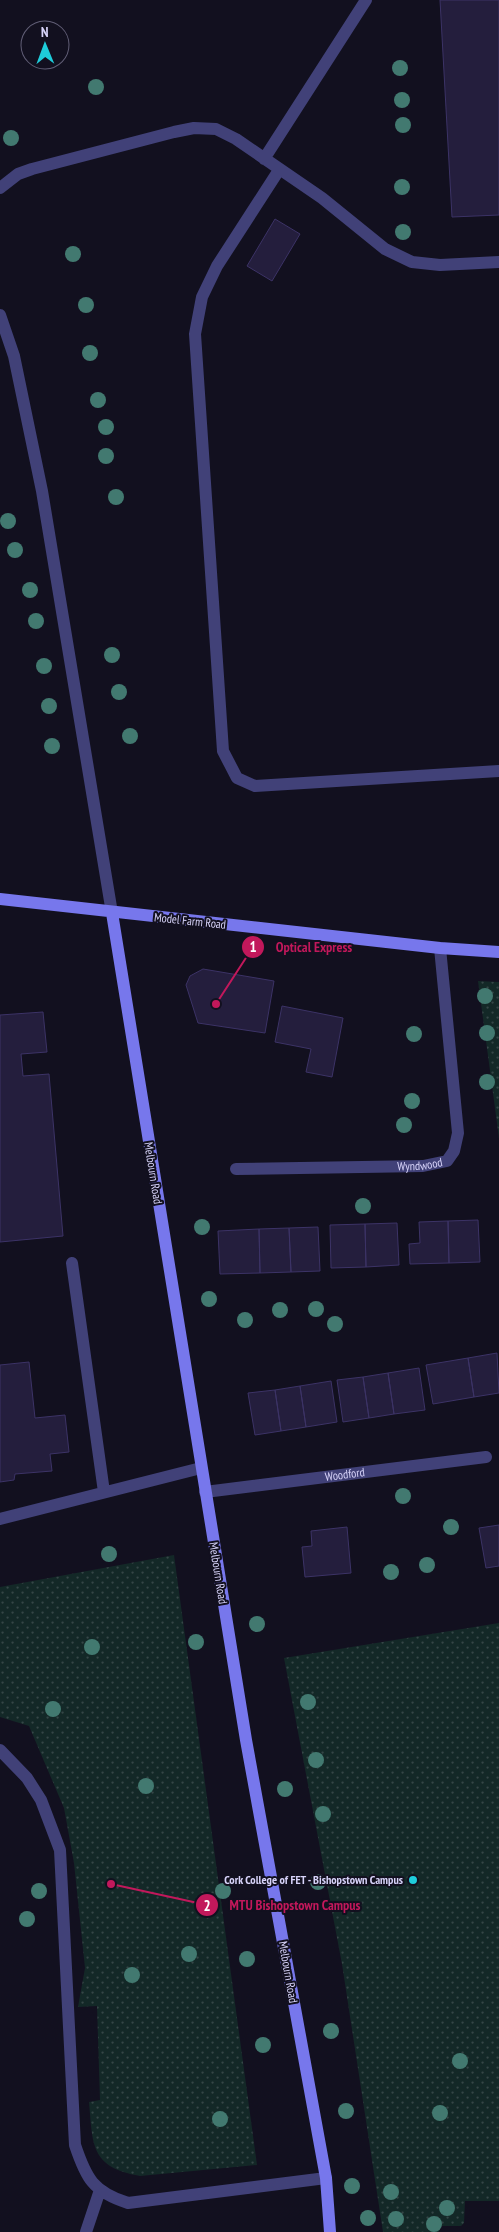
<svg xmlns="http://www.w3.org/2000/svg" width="499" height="2232" viewBox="0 0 499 2232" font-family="'PT Sans Narrow',sans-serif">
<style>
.grass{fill:url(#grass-dots)}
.building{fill:#241e3d;stroke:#3c3366}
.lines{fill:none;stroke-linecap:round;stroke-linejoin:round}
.lane{stroke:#414178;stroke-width:12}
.street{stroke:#414178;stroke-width:12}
.secondary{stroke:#7777ec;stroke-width:12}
.tree{fill:#427970}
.poi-dot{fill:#1eccda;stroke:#12101f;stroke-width:2}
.labels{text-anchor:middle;stroke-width:4;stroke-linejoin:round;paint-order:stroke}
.street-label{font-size:12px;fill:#d7d3f9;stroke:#12101f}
.poi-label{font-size:12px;font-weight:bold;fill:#d7d3f9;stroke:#12101f;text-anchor:end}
.leader{fill:none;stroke:#c2185b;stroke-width:2}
.callout-dot{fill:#c2185b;stroke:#12101f;stroke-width:2}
.mark-label{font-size:15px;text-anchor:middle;font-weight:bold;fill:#fff}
.callout-label{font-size:14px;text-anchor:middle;font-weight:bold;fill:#c2185b;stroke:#12101f;stroke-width:4;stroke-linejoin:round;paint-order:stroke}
</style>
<defs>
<pattern id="grass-dots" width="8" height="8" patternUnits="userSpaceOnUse" patternTransform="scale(1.25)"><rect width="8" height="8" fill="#132827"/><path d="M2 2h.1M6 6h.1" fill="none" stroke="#354647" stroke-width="1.8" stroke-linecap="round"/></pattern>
</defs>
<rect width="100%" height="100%" fill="#12101f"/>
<path class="grass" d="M478,981L499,982V1138Z
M174,1555L257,2165L140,2176C90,2167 93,2145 89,2102L100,2100L97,2006L78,2007L85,1968L74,1863L64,1808L29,1726L0,1717V1587Z
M499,1623V2201H465L464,2223L461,2226H440L439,2232H383L342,1964L284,1658Z"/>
<path class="building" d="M440,0H499V215L452,217Z
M275,219L300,234L272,281L247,266Z
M203,969L274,981L265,1033L198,1023L186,985L190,976Z
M282,1006L343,1018L332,1077L306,1072L311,1049L275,1042Z
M43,1012L47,1052L21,1054L23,1076L49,1074L63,1236L0,1242V1015Z
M478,1220L480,1262L449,1263L448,1221Z
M448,1221L449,1263L410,1264L409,1244L420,1243L419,1222Z
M397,1223L399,1265L366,1267L365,1224Z
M365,1224L366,1267L331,1268L330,1225Z
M318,1227L320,1271L291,1272L289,1228Z
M289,1228L291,1272L260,1273L259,1229Z
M259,1229L260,1273L220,1274L218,1231Z
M497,1353L499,1393L474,1397L468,1358Z
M468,1358L474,1397L433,1404L426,1365Z
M29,1362L35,1418L65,1415L69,1452L50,1454L52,1471L15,1474L14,1480L0,1482V1365Z
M419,1368L425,1410L394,1414L388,1373Z
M388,1373L394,1414L369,1418L363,1377Z
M363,1377L369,1418L343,1422L337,1380Z
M331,1381L337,1422L306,1427L300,1386Z
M300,1386L306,1427L281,1431L275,1390Z
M275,1390L281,1431L255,1435L248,1393Z
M499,1525V1566L486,1568L479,1528Z
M347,1527L351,1573L305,1577L302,1547L312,1546L311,1531Z"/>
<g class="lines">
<path class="lane" d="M264,159L366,0
M279,170L217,266L202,297L195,334L223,751L237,778L255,786L499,771
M0,188L18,174L32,169L174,132L194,128L216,129L236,139L322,198L385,249L412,262L440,265L499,262
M0,315L14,356L42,491L112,913
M72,1263L104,1492
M0,1519L201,1468
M0,1750L27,1778L41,1800L60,1850L75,2145C86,2178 93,2192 128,2203L326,2178
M86,2232L100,2190"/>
<g class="street">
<path id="s1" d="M236,1169L423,1166L447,1161L454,1151L458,1133L440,948"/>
<path id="s2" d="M205,1492L486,1457"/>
</g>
<path class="secondary" d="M0,899L440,948L499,952
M112,913L246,1740L326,2178L330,2232"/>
</g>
<g class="tree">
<circle cx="400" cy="68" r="8"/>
<circle cx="96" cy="87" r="8"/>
<circle cx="402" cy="100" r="8"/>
<circle cx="403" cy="125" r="8"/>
<circle cx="11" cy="138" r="8"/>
<circle cx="402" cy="187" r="8"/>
<circle cx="403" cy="232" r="8"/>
<circle cx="73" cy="254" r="8"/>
<circle cx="86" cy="305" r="8"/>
<circle cx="90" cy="353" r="8"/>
<circle cx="98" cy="400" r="8"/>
<circle cx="106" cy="427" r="8"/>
<circle cx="106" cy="456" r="8"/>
<circle cx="116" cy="497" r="8"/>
<circle cx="8" cy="521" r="8"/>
<circle cx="15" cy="550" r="8"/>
<circle cx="30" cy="590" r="8"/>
<circle cx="36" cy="621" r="8"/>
<circle cx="112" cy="655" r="8"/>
<circle cx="44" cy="666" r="8"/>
<circle cx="119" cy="692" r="8"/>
<circle cx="49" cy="706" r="8"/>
<circle cx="130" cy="736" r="8"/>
<circle cx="52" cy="746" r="8"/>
<circle cx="485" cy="996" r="8"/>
<circle cx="487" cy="1033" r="8"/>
<circle cx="414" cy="1034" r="8"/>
<circle cx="487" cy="1082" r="8"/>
<circle cx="412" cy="1101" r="8"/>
<circle cx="404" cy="1125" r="8"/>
<circle cx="363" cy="1206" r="8"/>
<circle cx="202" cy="1227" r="8"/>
<circle cx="209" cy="1299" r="8"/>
<circle cx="316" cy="1309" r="8"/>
<circle cx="280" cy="1310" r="8"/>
<circle cx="245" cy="1320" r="8"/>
<circle cx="335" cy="1324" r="8"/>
<circle cx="403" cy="1496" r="8"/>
<circle cx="451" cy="1527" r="8"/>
<circle cx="109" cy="1554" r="8"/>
<circle cx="427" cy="1565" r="8"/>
<circle cx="391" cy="1572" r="8"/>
<circle cx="257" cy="1624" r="8"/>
<circle cx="196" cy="1642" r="8"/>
<circle cx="92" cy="1647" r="8"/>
<circle cx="308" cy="1702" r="8"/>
<circle cx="53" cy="1709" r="8"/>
<circle cx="316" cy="1760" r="8"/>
<circle cx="146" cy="1786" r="8"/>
<circle cx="285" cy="1789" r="8"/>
<circle cx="323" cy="1814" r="8"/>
<circle cx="318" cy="1882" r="8"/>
<circle cx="39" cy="1891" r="8"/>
<circle cx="223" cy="1891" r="8"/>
<circle cx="27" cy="1919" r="8"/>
<circle cx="189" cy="1954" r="8"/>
<circle cx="247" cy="1959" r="8"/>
<circle cx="132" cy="1975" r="8"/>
<circle cx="331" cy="2031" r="8"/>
<circle cx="263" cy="2045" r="8"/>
<circle cx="460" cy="2061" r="8"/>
<circle cx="346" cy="2111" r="8"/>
<circle cx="440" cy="2113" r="8"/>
<circle cx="220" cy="2119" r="8"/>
<circle cx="352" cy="2186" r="8"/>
<circle cx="391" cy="2192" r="8"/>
<circle cx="447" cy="2208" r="8"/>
<circle cx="368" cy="2218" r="8"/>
<circle cx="396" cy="2219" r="8"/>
<circle cx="434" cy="2224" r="8"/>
</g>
<circle class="poi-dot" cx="413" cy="1880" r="5"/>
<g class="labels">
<g class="street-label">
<text transform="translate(190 921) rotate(6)" y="4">Model Farm Road</text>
<text dy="4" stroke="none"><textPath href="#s1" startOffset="184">Wyndwood</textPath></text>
<text transform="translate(153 1173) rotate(81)" y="4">Melbourn Road</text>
<text dy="4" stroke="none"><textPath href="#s2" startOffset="141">Woodford</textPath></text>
<text transform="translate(218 1573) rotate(81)" y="4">Melbourn Road</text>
<text transform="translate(288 1972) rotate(80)" y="4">Melbourn Road</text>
</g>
<g class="poi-label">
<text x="403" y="1884">Cork College of FET - Bishopstown Campus</text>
</g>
</g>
<path class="leader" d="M216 1004L253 947M111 1884L207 1905"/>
<g class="callout-dot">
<circle cx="216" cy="1004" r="5"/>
<circle cx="111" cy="1884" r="5"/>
<circle cx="253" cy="947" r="12"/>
<circle cx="207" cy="1905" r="12"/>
</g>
<g class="mark-label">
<text x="253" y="952">1</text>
<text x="207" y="1911">2</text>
</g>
<g class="callout-label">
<text x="314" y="952">Optical Express</text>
<text x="295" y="1910">MTU Bishopstown Campus</text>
</g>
<g transform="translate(45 45) rotate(359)"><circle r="24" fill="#12101f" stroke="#615e76"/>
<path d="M0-4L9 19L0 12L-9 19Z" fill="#1eccda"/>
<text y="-8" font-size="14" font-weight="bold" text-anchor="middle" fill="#d7d3f9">N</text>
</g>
</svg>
